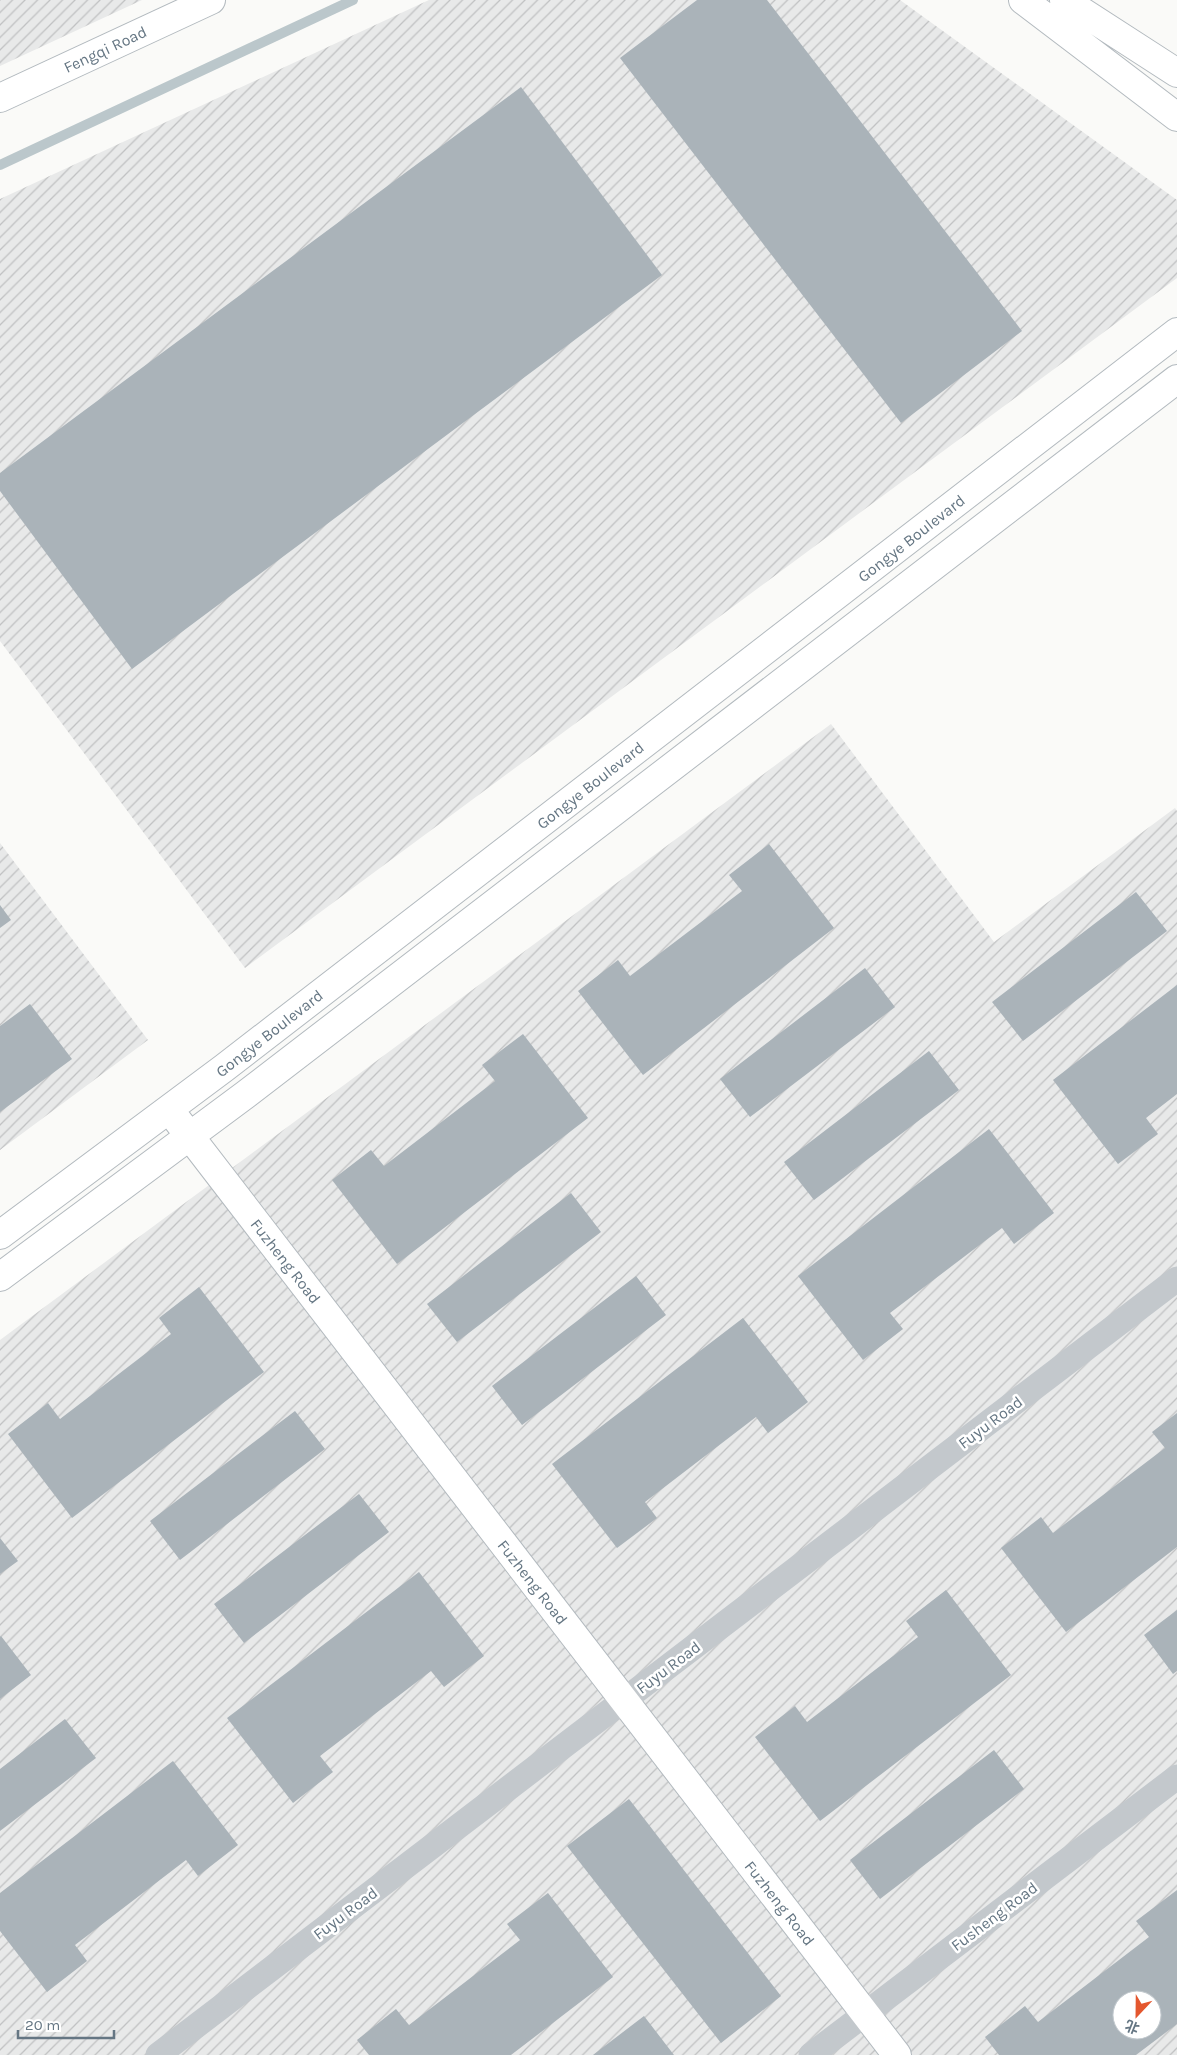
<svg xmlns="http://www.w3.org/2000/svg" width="1177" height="2055" viewBox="0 0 1177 2055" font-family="Karla,'Noto Sans SC',sans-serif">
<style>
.industrial{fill:url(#industrial-furrows);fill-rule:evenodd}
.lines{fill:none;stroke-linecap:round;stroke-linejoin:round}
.stream{stroke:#bbc7cb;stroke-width:10}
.building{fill:#aab3b9;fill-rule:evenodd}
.secondary-casing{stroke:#b3babf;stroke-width:30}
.street{stroke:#c3c8cc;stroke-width:25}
.secondary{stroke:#fff;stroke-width:28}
.labels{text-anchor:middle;stroke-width:5;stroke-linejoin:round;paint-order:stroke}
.street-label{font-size:16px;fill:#657683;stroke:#fff}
</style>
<defs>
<pattern id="industrial-furrows" width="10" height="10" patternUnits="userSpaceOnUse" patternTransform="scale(1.25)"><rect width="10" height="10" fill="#e8e9e9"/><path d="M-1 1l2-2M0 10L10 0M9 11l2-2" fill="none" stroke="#c0c1c2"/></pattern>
</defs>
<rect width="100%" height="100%" fill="#fafaf8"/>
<path class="industrial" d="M0,0H142L0,66Z
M429,0H900L1177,200V278L245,968L0,641V199Z
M831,724L994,942L1175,808L1177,811V2055H0V1340ZM1122,2000H1152V2030H1122Z
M0,843L148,1040L0,1150Z"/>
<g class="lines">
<path class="stream" d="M0,165L353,0"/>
</g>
<path class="building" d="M697,0H767L1022,331L901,423L620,58Z
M521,87L662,275L132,669L0,491V473Z
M769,844L834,928L643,1075L578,991L618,960L630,976L742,891L729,875Z
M1136,892L1167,931L1023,1041L992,1002Z
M0,905L11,920L0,928Z
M865,968L895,1007L750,1117L720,1079Z
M1177,985V1094L1146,1118L1158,1134L1118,1164L1053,1080Z
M30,1004L72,1059L0,1112V1026Z
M523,1034L588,1118L397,1264L332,1180L371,1150L384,1166L495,1081L482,1065Z
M929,1051L959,1090L814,1200L784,1162Z
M989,1129L1054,1213L1014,1244L1002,1228L890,1313L903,1329L863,1360L798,1276Z
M571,1193L601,1232L457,1342L427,1304Z
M636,1276L666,1315L522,1425L492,1386Z
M199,1287L264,1372L72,1518L8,1434L48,1403L60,1419L171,1334L159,1318Z
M743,1318L808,1402L768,1433L756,1417L645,1502L657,1518L617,1548L552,1464Z
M295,1411L325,1449L180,1560L150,1521Z
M1177,1413V1547L1066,1632L1001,1548L1041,1517L1053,1533L1165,1448L1152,1432Z
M359,1494L389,1532L244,1643L214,1604Z
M0,1538L18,1561L0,1574Z
M419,1572L484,1656L444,1687L431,1671L320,1756L333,1772L293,1803L227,1718Z
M946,1590L1011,1675L820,1821L755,1737L795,1706L807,1722L918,1637L906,1621Z
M1177,1610V1671L1173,1674L1144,1635Z
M1,1636L31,1675L0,1699V1637Z
M65,1719L96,1758L0,1831V1769Z
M994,1750L1024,1789L880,1899L850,1860Z
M173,1761L238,1845L198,1876L186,1860L75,1945L87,1961L47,1992L0,1931V1893Z
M629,1799L781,1996L721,2043L567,1846Z
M1177,1890V2024L1136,2055H999L985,2037L1025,2006L1038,2022L1149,1937L1136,1921ZM1122,2000H1152V2030H1122Z
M548,1893L613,1977L511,2055H369L357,2040L396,2009L409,2025L520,1940L507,1924Z
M644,2016L674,2055H593Z"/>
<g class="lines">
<defs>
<path id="secondary" d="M1023,0L1177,117
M1064,0L1177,73
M0,98L211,0
M178,1121L897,2055
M0,1235L224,1068L1177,332
M0,1277L245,1095L1177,379"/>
</defs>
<use href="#secondary" class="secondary-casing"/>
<path class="street" d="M158,2055L1177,1279
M811,2055L1177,1777"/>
<use href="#secondary" class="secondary"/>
</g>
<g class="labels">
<g class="street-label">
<text transform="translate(105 49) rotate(-25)" y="6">Fengqi Road</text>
<text transform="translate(911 538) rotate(-38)" y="6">Gongye Boulevard</text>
<text transform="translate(590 785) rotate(-38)" y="6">Gongye Boulevard</text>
<text transform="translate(269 1033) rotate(-38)" y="6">Gongye Boulevard</text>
<text transform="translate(286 1261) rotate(52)" y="6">Fuzheng Road</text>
<text transform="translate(990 1422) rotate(-37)" y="6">Fuyu Road</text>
<text transform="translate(533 1582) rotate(52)" y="6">Fuzheng Road</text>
<text transform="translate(668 1667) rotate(-37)" y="6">Fuyu Road</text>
<text transform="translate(780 1903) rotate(52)" y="6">Fuzheng Road</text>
<text transform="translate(345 1913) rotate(-37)" y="6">Fuyu Road</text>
<text transform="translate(994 1916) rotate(-37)" y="6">Fusheng Road</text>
</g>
</g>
<g transform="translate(1137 2015) rotate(202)"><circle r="24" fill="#ffffff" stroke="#c1c8cd"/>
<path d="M0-4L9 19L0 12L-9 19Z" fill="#e4572e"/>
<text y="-8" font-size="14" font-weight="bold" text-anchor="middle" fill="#657683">北</text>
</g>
<path d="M18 2030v8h96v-8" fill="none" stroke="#657683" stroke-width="2.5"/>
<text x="25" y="2030" font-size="15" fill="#657683" stroke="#ffffff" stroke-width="4" paint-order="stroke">20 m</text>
</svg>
